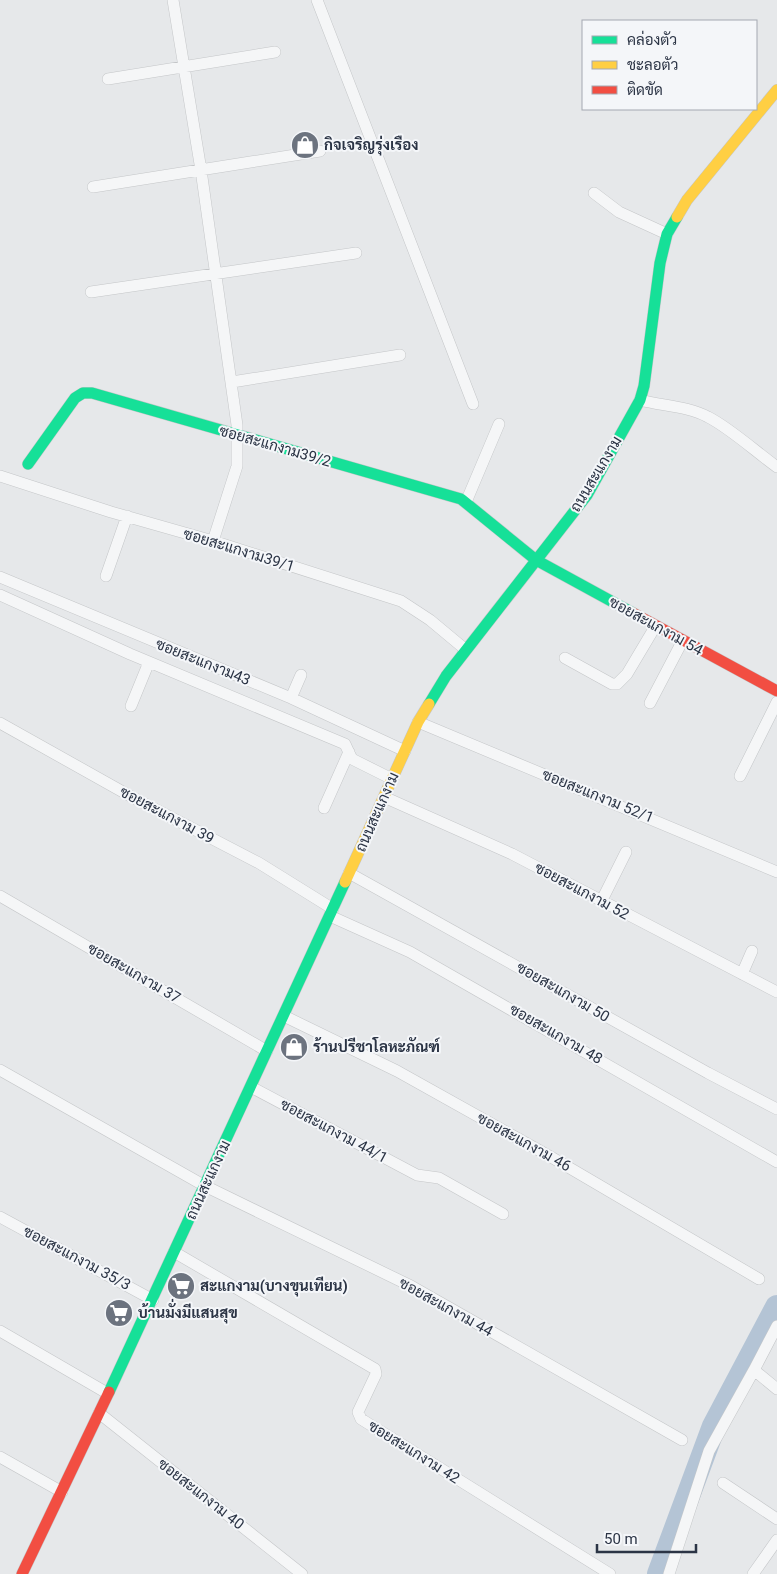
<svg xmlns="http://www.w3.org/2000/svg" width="777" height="1574" viewBox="0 0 777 1574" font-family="Roboto,Sarabun,sans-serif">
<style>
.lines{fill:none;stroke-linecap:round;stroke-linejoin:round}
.river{stroke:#b4c4d5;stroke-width:24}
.street-casing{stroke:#c4c6c8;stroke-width:12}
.fast-casing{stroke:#c4c6c8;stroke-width:12}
.slow-casing{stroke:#c4c6c8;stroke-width:12}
.jam-casing{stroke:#c4c6c8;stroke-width:12}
.street{stroke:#f5f6f7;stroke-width:11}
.fast{stroke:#16e098;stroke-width:11}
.slow{stroke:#ffcf43;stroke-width:11}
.jam{stroke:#f24e42;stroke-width:11}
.labels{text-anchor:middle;stroke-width:4;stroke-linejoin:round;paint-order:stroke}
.poi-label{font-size:15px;font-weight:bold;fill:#2b3445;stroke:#f4f6f9;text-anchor:start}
.street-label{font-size:15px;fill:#2b3445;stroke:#f4f6f9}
</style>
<rect width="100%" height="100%" fill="#e6e8ea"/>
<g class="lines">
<path class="river" d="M659,1574L714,1426L777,1307"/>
<defs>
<path id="street" d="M173,0L201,170L237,425V466L213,541
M317,0L473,404
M108,79L275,52
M93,187L320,151
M594,193L619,212L667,234
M91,292L356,253
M232,382L400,355
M640,400C662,406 688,406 708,417C730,428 756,452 777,467
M0,476L111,512L213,541L401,601L430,620L466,650
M466,502L499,424
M106,576L127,516
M0,577L291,698L405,751
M0,595L130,654L345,744L352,759L392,779
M565,658L612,684H617L627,674L655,627
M291,698L301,675
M650,703L683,640
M131,706L149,662
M418,722L777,872
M0,723L132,797L259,863L333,909
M740,776L777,702
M384,797L512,854L777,992
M324,808L349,752
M349,873L708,1073L777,1109
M0,896L267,1051
M601,902L626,852
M330,916L410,952L777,1162
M742,974L752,951
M284,1016L397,1071L551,1157L759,1279
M0,1070L205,1186L411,1286L682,1440
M251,1087L417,1175L439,1178L503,1214
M0,1217L153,1300
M174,1252L375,1369L376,1374L358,1412L361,1419L610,1574
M0,1331L107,1393
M754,1370L777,1326
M99,1413L302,1574
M0,1457L62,1492
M723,1483L777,1519
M669,1574L709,1451L754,1370L777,1389
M753,1574L777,1540"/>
<path id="fast" d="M28,464L75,398L83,393H92L461,499L536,560L633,613
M429,704L446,676L587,495L640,400L644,386L660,263L667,234L677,217
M109,1392L345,882"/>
<path id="slow" d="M677,217L687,200L777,90
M345,882L418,722L429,704"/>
<path id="jam" d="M633,613L777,691
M22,1574L109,1392"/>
</defs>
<use href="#street" class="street-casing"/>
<use href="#fast" class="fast-casing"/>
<use href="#slow" class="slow-casing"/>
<use href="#jam" class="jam-casing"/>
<use href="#street" class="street"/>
<use href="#fast" class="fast"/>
<use href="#slow" class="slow"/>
<use href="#jam" class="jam"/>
</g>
<defs>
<symbol id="shop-disc" viewBox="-11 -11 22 22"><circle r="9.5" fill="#6c737f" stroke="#f4f6f9"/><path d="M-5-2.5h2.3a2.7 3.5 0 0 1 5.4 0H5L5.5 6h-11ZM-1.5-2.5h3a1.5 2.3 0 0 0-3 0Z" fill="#fff"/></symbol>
<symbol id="supermarket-disc" viewBox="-11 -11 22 22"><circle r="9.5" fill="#6c737f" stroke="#f4f6f9"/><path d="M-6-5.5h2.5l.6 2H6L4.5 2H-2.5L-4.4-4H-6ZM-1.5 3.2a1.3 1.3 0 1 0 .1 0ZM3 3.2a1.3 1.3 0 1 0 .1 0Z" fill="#fff"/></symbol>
</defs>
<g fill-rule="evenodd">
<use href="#shop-disc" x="289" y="129" width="32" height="32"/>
<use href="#shop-disc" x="278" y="1031" width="32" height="32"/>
<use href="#supermarket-disc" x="165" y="1270" width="32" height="32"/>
<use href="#supermarket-disc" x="103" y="1297" width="32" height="32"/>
</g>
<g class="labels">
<g class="poi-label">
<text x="324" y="150">กิจเจริญรุ่งเรือง</text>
<text x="313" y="1052">ร้านปรีชาโลหะภัณฑ์</text>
<text x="200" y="1291">สะแกงาม(บางขุนเทียน)</text>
<text x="138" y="1318">บ้านมั่งมีแสนสุข</text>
</g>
<g class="street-label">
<text transform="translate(275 446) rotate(16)" y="5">ซอยสะแกงาม39/2</text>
<text transform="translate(596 474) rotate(-59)" y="5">ถนนสะแกงาม</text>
<text transform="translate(239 550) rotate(17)" y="5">ซอยสะแกงาม39/1</text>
<text transform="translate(656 626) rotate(29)" y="5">ซอยสะแกงาม 54</text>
<text transform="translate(203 662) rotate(22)" y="5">ซอยสะแกงาม43</text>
<text transform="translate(598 796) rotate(22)" y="5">ซอยสะแกงาม 52/1</text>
<text transform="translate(377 812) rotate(-66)" y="5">ถนนสะแกงาม</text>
<text transform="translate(167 815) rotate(28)" y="5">ซอยสะแกงาม 39</text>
<text transform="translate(582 891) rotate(28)" y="5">ซอยสะแกงาม 52</text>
<text transform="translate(134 973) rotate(30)" y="5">ซอยสะแกงาม 37</text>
<text transform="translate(563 992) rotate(30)" y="5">ซอยสะแกงาม 50</text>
<text transform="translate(556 1034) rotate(30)" y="5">ซอยสะแกงาม 48</text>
<text transform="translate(334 1131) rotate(28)" y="5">ซอยสะแกงาม 44/1</text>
<text transform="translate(524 1142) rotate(29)" y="5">ซอยสะแกงาม 46</text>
<text transform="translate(208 1180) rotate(-65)" y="5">ถนนสะแกงาม</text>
<text transform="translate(77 1258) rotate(28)" y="5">ซอยสะแกงาม 35/3</text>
<text transform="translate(446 1307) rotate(29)" y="5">ซอยสะแกงาม 44</text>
<text transform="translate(414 1452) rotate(32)" y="5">ซอยสะแกงาม 42</text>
<text transform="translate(201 1494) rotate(38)" y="5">ซอยสะแกงาม 40</text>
</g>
</g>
<rect x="582" y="20" width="175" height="90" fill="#f4f6f9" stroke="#a4a8b1"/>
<rect x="592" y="36" width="25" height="8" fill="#16e098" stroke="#a4a8b1"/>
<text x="627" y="45" font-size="15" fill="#2b3445">คล่องตัว</text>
<rect x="592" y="61" width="25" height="8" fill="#ffcf43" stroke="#a4a8b1"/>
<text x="627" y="70" font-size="15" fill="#2b3445">ชะลอตัว</text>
<rect x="592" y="86" width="25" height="8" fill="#f24e42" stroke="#a4a8b1"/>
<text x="627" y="95" font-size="15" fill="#2b3445">ติดขัด</text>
<path d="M597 1544v8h99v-8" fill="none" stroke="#2b3445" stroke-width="2.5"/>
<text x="604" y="1544" font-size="15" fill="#2b3445" stroke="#f4f6f9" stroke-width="4" paint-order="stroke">50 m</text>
</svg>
